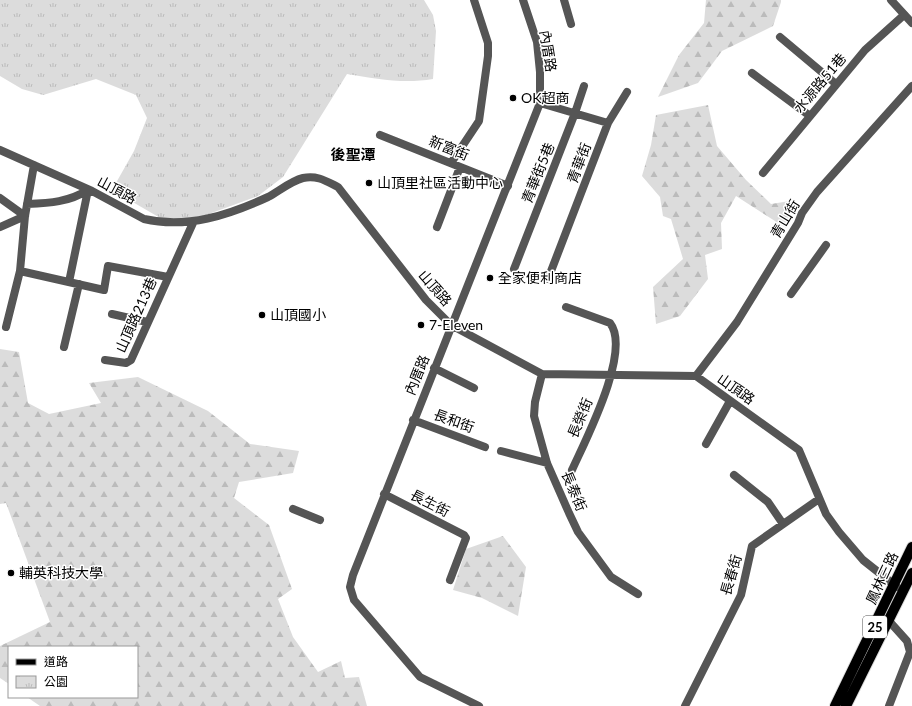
<svg xmlns="http://www.w3.org/2000/svg" width="912" height="706" viewBox="0 0 912 706" font-family="Lato,'Noto Sans TC',sans-serif">
<style>
.forest{fill:url(#forest-firs)}
.park{fill:url(#park-tufts)}
.lines{fill:none;stroke-linecap:round;stroke-linejoin:round}
.primary-casing{stroke:#dbdbdb;stroke-width:12}
.minor{stroke:#555;stroke-width:8}
.tertiary{stroke:#555;stroke-width:8}
.primary{stroke:#000;stroke-width:10}
.poi-dot{fill:#000;stroke:#fff;stroke-width:1.5}
.labels{text-anchor:middle;stroke-width:3;stroke-linejoin:round;paint-order:stroke}
.shield{fill:#fff;stroke:#4c4c4c;stroke-width:1}
.shield-label{font-size:13px;font-weight:bold;fill:#000}
.street-label{font-size:14px;fill:#000;stroke:#fff}
.poi-label{font-size:14px;fill:#000;stroke:#fff;text-anchor:start}
.neighbourhood-label{font-size:15px;font-weight:bold;fill:#000;stroke:#fff}
</style>
<defs>
<pattern id="forest-firs" width="22" height="20" patternUnits="userSpaceOnUse"><rect width="22" height="20" fill="#dcdcdc"/><path d="M5 1l3.5 6h-7zM16 11l3.5 6h-7z" fill="#bbb"/></pattern>
<pattern id="park-tufts" width="24" height="20" patternUnits="userSpaceOnUse"><rect width="24" height="20" fill="#dcdcdc"/><path d="M3 7l-1-3M5 7V3M7 7l1-3M15 17l-1-3M17 17v-4M19 17l1-3" fill="none" stroke="#bbb"/></pattern>
</defs>
<rect width="100%" height="100%" fill="#fff"/>
<path class="forest" d="M706,0H781V2L773,26L722,51L698,83L658,97L679,55L704,23Z
M708,105L717,146L746,180L771,204L796,200L786,228L736,196L721,223L722,249L705,255L708,279L680,316L656,324L653,287L683,259L671,219L663,216L660,197L642,176L651,145L656,115Z
M0,349L19,352L28,403L49,414L101,403L89,383L138,377L208,411L250,444L299,451L293,473L239,482L234,498L269,525L292,589L278,599L293,637L318,672L341,661L345,678L359,677L367,706H40L27,697H137V647H9V684L0,678V646L50,622L6,503L0,504Z
M503,536L526,567L518,616L482,598L453,590L466,549Z"/>
<path class="park" d="M0,0H424L433,15L436,31L433,79C404,84 376,79 347,74L283,177L258,196L195,219H162L112,190L134,151L147,118L136,95L96,79L43,95L22,89L0,76Z"/>
<g class="lines">
<defs>
<path id="primary" d="M835,706L912,547
M846,706L912,573"/>
</defs>
<use href="#primary" class="primary-casing"/>
<path class="minor" d="M564,0L571,24
M780,37L836,84
M752,73L810,116
M540,103L608,123
M380,135L508,186
M0,150L92,191L144,219C187,229 229,215 268,197C279,191 291,181 303,178C317,175 326,181 338,187L426,300L451,325L542,374L696,376L799,450L826,514L839,532L863,560L897,587
M451,163L479,121L488,56V43L474,0
M763,173L865,50L904,15
M0,198L25,216
M27,204C50,203 69,202 88,190
M0,227L25,216
M437,227L460,167
M514,269L575,113L584,86
M20,271L104,290L108,266L168,277
M548,279L608,123L627,92
M69,282L88,190
M791,294L826,245
M566,307L610,323C632,351 585,441 572,470
M112,314L147,322
M6,327L20,271L25,216L34,165
M64,347L79,284
M105,360L126,363L131,360L193,223
M434,368L474,388
M542,374L535,402L534,416L547,463L569,513L578,532L611,577L638,594
M696,376L737,322L798,223L802,213L817,192L912,86
M413,420L485,447
M706,444L730,401
M501,451L547,463
M734,475L768,502L783,524
M384,494L464,535L466,538L450,580
M293,509L320,520
M479,706L420,677L354,600L350,587L353,575L540,103V72L537,42L523,0
M685,706L741,595L752,546L819,499
M889,706L910,652L907,641L889,621"/>
<path class="tertiary" d="M891,0L912,23"/>
<use href="#primary" class="primary"/>
</g>
<g class="poi-dot">
<circle cx="513" cy="98" r="4"/>
<circle cx="369" cy="183" r="4"/>
<circle cx="490" cy="278" r="4"/>
<circle cx="262" cy="315" r="4"/>
<circle cx="421" cy="325" r="4"/>
<circle cx="11" cy="573" r="4"/>
</g>
<g class="labels">
<rect class="shield" x="863" y="616" width="24" height="22" rx="3"/>
<g class="shield-label">
<text x="875" y="632">25</text>
</g>
<g class="street-label">
<text transform="translate(548 51) rotate(81)" y="5">內厝路</text>
<text transform="translate(820 83) rotate(-50)" y="5">水源路51巷</text>
<text transform="translate(449 148) rotate(22)" y="5">新富街</text>
<text transform="translate(579 163) rotate(-69)" y="5">青華街</text>
<text transform="translate(538 173) rotate(-68)" y="5">青華街5巷</text>
<text transform="translate(117 190) rotate(28)" y="5">山頂路</text>
<text transform="translate(785 219) rotate(-59)" y="5">青山街</text>
<text transform="translate(435 288) rotate(49)" y="5">山頂路</text>
<text transform="translate(136 315) rotate(-66)" y="5">山頂路213巷</text>
<text transform="translate(417 375) rotate(-68)" y="5">內厝路</text>
<text transform="translate(736 389) rotate(35)" y="5">山頂路</text>
<text transform="translate(580 418) rotate(-67)" y="5">長榮街</text>
<text transform="translate(454 421) rotate(20)" y="5">長和街</text>
<text transform="translate(574 491) rotate(67)" y="5">長泰街</text>
<text transform="translate(430 503) rotate(27)" y="5">長生街</text>
<text transform="translate(731 575) rotate(-74)" y="5">長春街</text>
<text transform="translate(882 578) rotate(-65)" y="5">鳳林三路</text>
</g>
<g class="poi-label">
<text x="521" y="103">OK超商</text>
<text x="377" y="188">山頂里社區活動中心</text>
<text x="498" y="283">全家便利商店</text>
<text x="270" y="320">山頂國小</text>
<text x="429" y="330">7-Eleven</text>
<text x="19" y="578">輔英科技大學</text>
</g>
<g class="neighbourhood-label">
<text x="353" y="160">後聖潭</text>
</g>
</g>
<rect x="8" y="646" width="130" height="52" fill="#ffffff" stroke="#999999"/>
<rect x="16" y="659" width="20" height="6" fill="#000000" stroke="#999999"/>
<text x="44" y="666" font-size="12" fill="#000000">道路</text>
<rect x="16" y="676" width="20" height="12" fill="url(#park-tufts)" stroke="#999999"/>
<text x="44" y="686" font-size="12" fill="#000000">公園</text>
</svg>
